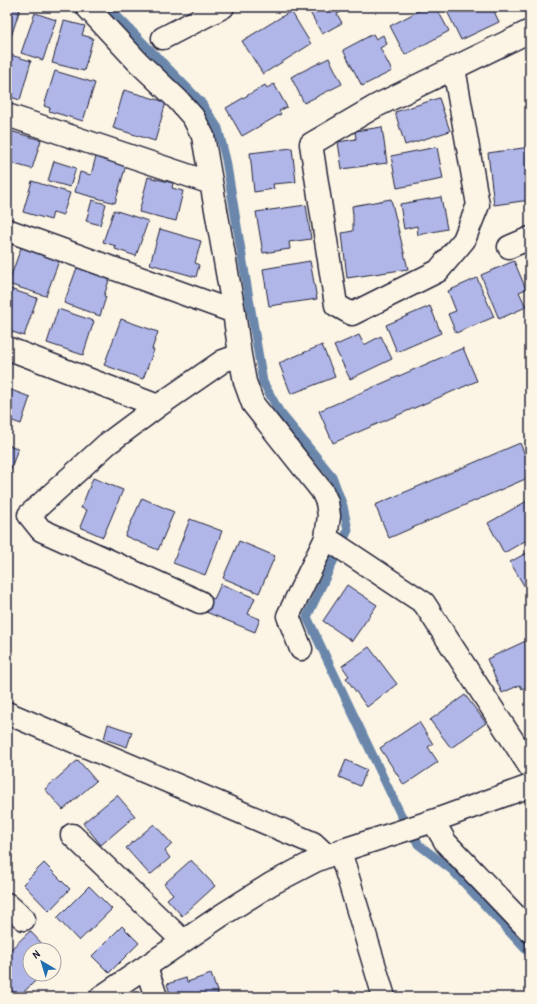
<svg xmlns="http://www.w3.org/2000/svg" width="537" height="1004" viewBox="0 0 537 1004" font-family="'Patrick Hand',sans-serif">
<style>
.lines{fill:none;stroke-linecap:round;stroke-linejoin:round}
.stream{stroke:#6a87ab;stroke-width:9}
.building{fill:#b0b7e8;stroke:#22223b}
.minor-casing{stroke:#22223b;stroke-width:25}
.minor{stroke:#fcf5e5;stroke-width:22}
</style>
<rect width="100%" height="100%" fill="#fcf5e5"/>
<filter id="ink" filterUnits="userSpaceOnUse"><feTurbulence type="fractalNoise" baseFrequency=".025" numOctaves="2"/><feDisplacementMap in="SourceGraphic" scale="8" xChannelSelector="R" yChannelSelector="G"/><feConvolveMatrix kernelMatrix="1 2 1 2 8 2 1 2 1" color-interpolation-filters="sRGB"/></filter>
<g filter="url(#ink)">
<g class="lines">
<path class="stream" d="M108,7L200,101L218,128L226,160L263,382L279,411L332,476L343,506L348,530L307,617L400,813L419,845L452,870L530,954"/>
</g>
<path class="building" d="M7,7H15L20,9L8,46H7Z
M307,7H350L337,14L342,23L322,34Z
M426,7H436L449,31L405,55L390,26Z
M445,7H492L499,22L461,40Z
M291,11L311,44L263,74L242,41Z
M35,13L56,20L43,60L21,53Z
M64,21L85,26L82,35L93,38L84,71L52,63Z
M373,34L376,39L383,35L387,44L380,48L392,71L362,86L343,50Z
M7,54L31,61L20,100L7,96Z
M329,58L342,84L304,103L291,77Z
M55,71L95,83L83,121L49,111L50,108L44,106Z
M274,84L287,107L279,111L281,114L242,136L226,108L265,85L267,88Z
M124,90L166,102L155,141L113,128Z
M439,98L450,131L405,145L395,112Z
M382,127L387,163L342,169L338,142L356,139L355,131Z
M7,130L41,140L32,169L7,162Z
M437,147L443,179L397,188L391,156Z
M530,147V200L494,205L488,153Z
M292,148L296,182L273,184L274,189L254,192L250,153Z
M96,156L126,165L115,203L75,192L80,172L91,175Z
M54,161L76,168L70,187L48,181Z
M148,177L173,183L172,188L183,191L176,221L139,212Z
M32,181L70,193L63,215L53,212L51,220L23,212Z
M441,197L447,229L418,235L417,226L404,229L400,204Z
M391,199L408,269L347,278L342,233L353,231V215L352,206Z
M92,200L106,204L100,225L86,221Z
M306,205L311,239L289,242L290,249L263,253L256,212Z
M114,210L148,221L136,256L115,249L116,246L103,242Z
M160,229L201,241L195,263L199,265L196,277L150,264Z
M22,245L60,258L46,296L8,284Z
M310,261L317,299L269,306L263,269Z
M514,261L526,289L519,292L526,307L499,319L481,275Z
M78,265L110,277L104,296L106,297L100,316L64,303Z
M477,278L494,317L456,333L448,314L456,311L448,291Z
M7,288L37,298L24,336L7,330Z
M430,306L441,333L397,352L386,325Z
M58,309L94,321L83,355L47,343Z
M121,319L158,332L152,349L154,350L143,379L104,365Z
M359,335L364,345L381,336L392,359L350,379L334,346Z
M322,345L335,377L291,394L279,363Z
M463,348L477,381L333,443L319,411Z
M11,390L30,397L21,424L7,419V402Z
M520,443L530,467V477L389,538L375,505Z
M7,445L18,448L7,481Z
M93,478L123,490L103,537L80,527L87,510L81,508Z
M142,498L174,512L158,550L125,536Z
M527,501L530,506V538L504,553L488,523Z
M190,519L222,531L205,575L173,563Z
M239,541L275,556L259,593L223,578Z
M530,551V587L526,589L510,562Z
M221,584L255,598L248,614L260,619L255,632L201,610L207,596L214,599Z
M347,585L377,605L352,641L323,621Z
M530,639V685L522,689L520,685L502,693L487,659Z
M369,647L397,684L367,707L346,678L349,676L342,666Z
M465,695L486,723L451,748L430,720Z
M419,722L433,744L428,747L438,762L404,785L380,748Z
M108,724L132,732L127,747L104,739Z
M78,760L96,781L63,810L45,789Z
M346,760L367,770L360,786L339,777Z
M117,795L135,816L101,845L83,823Z
M154,824L172,844L165,851L170,858L150,875L126,848Z
M191,860L215,886L182,916L167,899L173,894L164,884Z
M44,863L70,889L49,911L23,884Z
M89,886L112,909L79,941L57,918Z
M122,926L139,943L109,973L92,956Z
M30,931L48,950H30V974H43L18,997L7,985V967L8,966L7,965V953Z
M211,974L219,997H171L167,984L186,978L187,982Z"/>
<g class="lines">
<defs>
<path id="minor" d="M87,7L138,62L178,100L193,117L203,136L234,312L240,355L245,382L253,404L322,491L327,502L329,516L326,538L288,616L301,649
M163,38L223,7
M454,68L478,205L464,240L438,271L352,314L336,305L311,144L376,106L530,31
M7,115L211,183
M7,230L234,312
M509,247L530,238
M7,348L158,406L223,361L240,355
M158,406L107,444L29,515L41,530L200,602
M326,538L424,603L530,767
M7,713L313,843L327,856
M433,821L446,843L530,931
M72,835L183,941
M340,851L384,997
M7,904L24,919
M146,967L156,997
M101,997L222,915L271,884L315,861L340,851L433,821L530,786"/>
</defs>
<use href="#minor" class="minor-casing"/>
<use href="#minor" class="minor"/>
</g>
</g>
<rect width="537" height="1004" fill="none" stroke="#fcf5e5" stroke-width="24"/>
<rect x="12" y="12" width="513" height="980" fill="none" stroke="#22223b" stroke-width="1.5" filter="url(#ink)"/>
<g transform="translate(42 962) rotate(322)"><circle r="19" fill="#fcf5e5" stroke="#a5a1a1"/>
<path d="M0-3L7 15L0 10L-7 15Z" fill="#1f6fb2"/>
<text y="-6" font-size="11" font-weight="bold" text-anchor="middle" fill="#22223b">N</text>
</g>
</svg>
